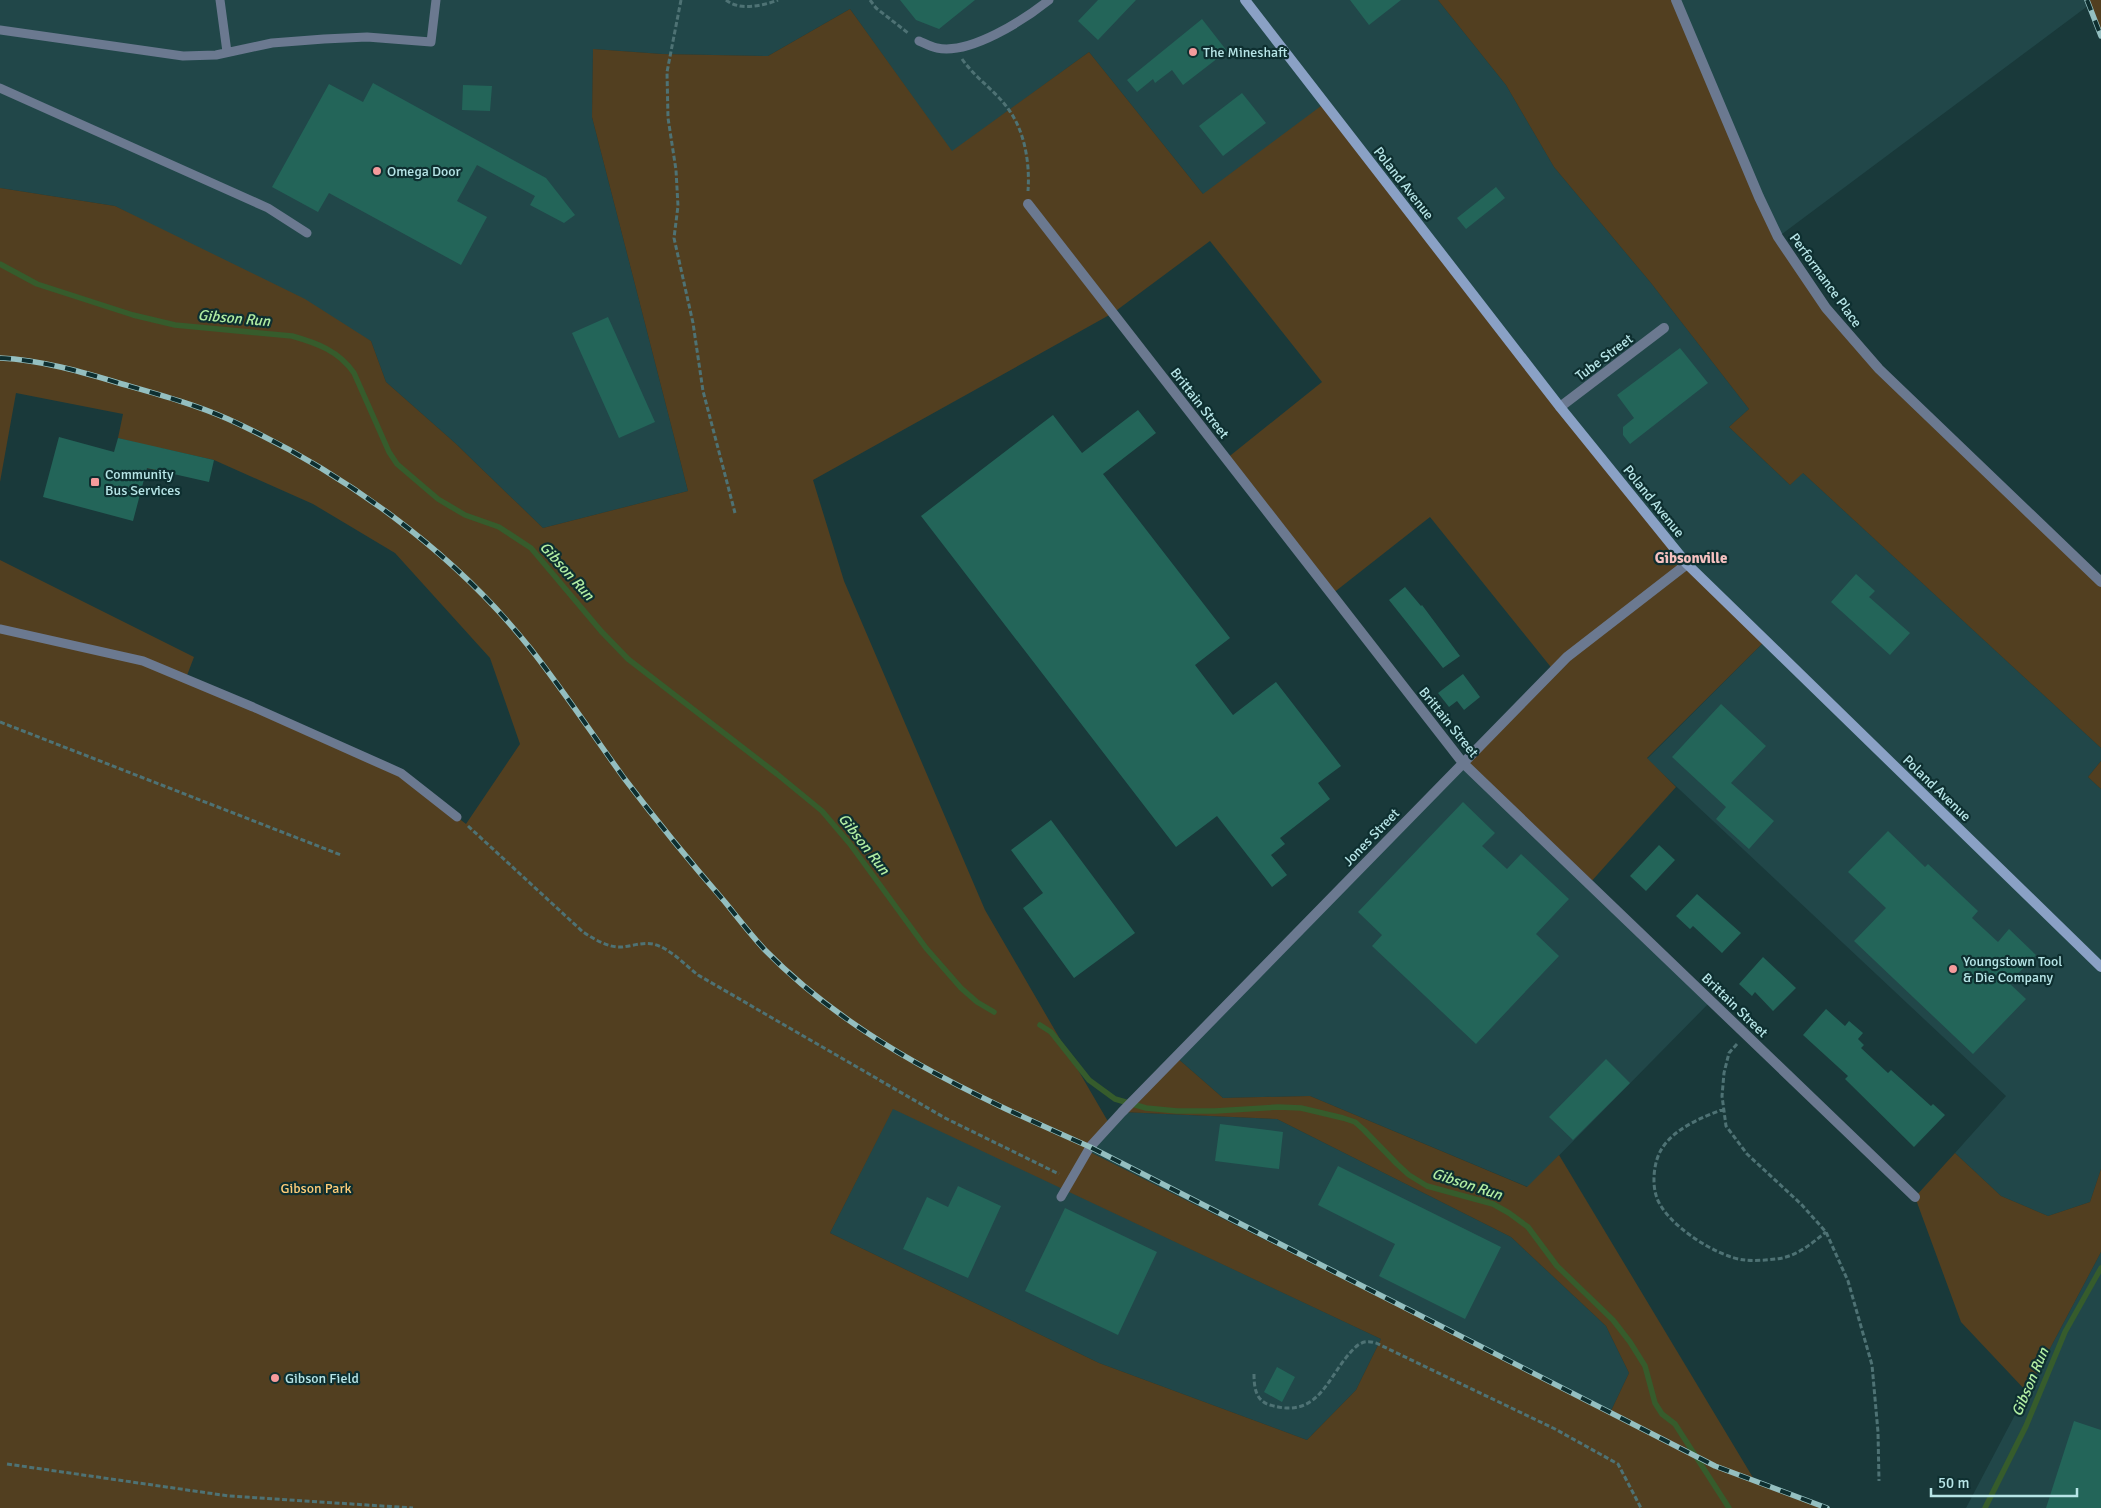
<svg xmlns="http://www.w3.org/2000/svg" width="2101" height="1508" viewBox="0 0 2101 1508" font-family="Signika,sans-serif">
<style>
.built{fill:#214749}
.green{fill:#523f20;fill-rule:evenodd}
.lines{fill:none;stroke-linecap:round;stroke-linejoin:round}
.stream{stroke:#365c2c;stroke-width:5.5}
.building{fill:#236559}
.path{stroke:#4e7274;stroke-width:3;stroke-dasharray:5 2.5;stroke-linecap:butt}
.service{stroke:#6b7990;stroke-width:9}
.minor{stroke:#6b7990;stroke-width:10}
.secondary{stroke:#8aa1c5;stroke-width:10}
.rail-casing{stroke:#94bfc0;stroke-width:5.5}
.rail{stroke:#0e2f30;stroke-width:4;stroke-dasharray:11;stroke-linecap:butt}
.poi-dot{fill:#f59b9c;stroke:#0e2f30;stroke-width:2}
.labels{text-anchor:middle;stroke-width:4.5;stroke-linejoin:round;paint-order:stroke}
.poi-label{font-size:14px;fill:#b7e5e7;stroke:#0e2f30;text-anchor:start}
.street-label{font-size:14px;fill:#b7e5e7;stroke:#0e2f30}
.park-label{font-size:14px;fill:#fecd79;stroke:#0e2f30}
.water-label{font-size:15px;font-style:italic;fill:#b2eea3;stroke:#0e2f30}
.neighbourhood-label{font-size:15px;font-weight:bold;fill:#f5c1c0;stroke:#0e2f30}
</style>
<rect width="100%" height="100%" fill="#19393a"/>
<path class="built" d="M0,0H1438L1506,85L1554,167L1651,283L1749,409L1729,427L1790,485L1802,472L2101,748V761L2088,777L2101,789V1169L2090,1202L2048,1216L2001,1196L1955,1153L2006,1096L1647,759L1765,641L1203,194L1089,52L952,152L850,9L768,56L662,54L593,49L592,117L688,491L543,528L455,443L386,382L371,341L115,206L0,188Z
M1676,0H2087L2089,5L1778,237Z
M1463,763L1711,1001L1528,1187L1310,1096L1223,1098L1176,1057Z
M893,1108L1381,1339L1356,1390L1307,1440L1099,1363L830,1233Z
M1122,1112L1277,1119L1511,1237L1606,1326L1629,1373L1610,1413L1088,1151Z
M2101,1252V1508H1966L2027,1392Z"/>
<path class="green" d="M1438,0H1676L1779,237L1849,337L2101,582V748L1803,473L1790,485L1729,427L1749,409L1651,283L1554,167L1506,85Z
M2087,0H2101V36L2089,5Z
M850,9L952,151L1089,52L1203,194L1325,103L1687,564L1766,640L1647,758L1676,787L1589,884L1463,763L1554,671L1430,517L1332,594L1226,459L1322,382L1210,241L1113,313L813,480L844,581L985,910L1110,1125L1088,1151L1610,1413L1629,1373L1606,1326L1511,1237L1277,1119L1122,1112L1176,1057L1223,1098L1310,1096L1527,1187L1559,1155L1755,1481L1827,1508H0V560L194,657L186,678L401,773L466,824L520,744L490,658L395,553L313,504L214,460L160,448L155,470L147,468L152,447L118,438L123,414L16,393L0,482V188L115,206L305,299L371,341L386,382L455,443L543,528L688,491L592,117L593,49L662,54L768,56ZM893,1109L1381,1339L1356,1390L1307,1440L1099,1363L830,1233Z
M2101,761V789L2088,777Z
M1955,1153L2001,1196L2048,1216L2090,1202L2101,1169V1252L2027,1392L1961,1322L1915,1197Z"/>
<g class="lines">
<path class="stream" d="M0,264L37,284L133,315L175,325L292,336C317,343 339,351 354,373L389,452L397,464L438,499L465,515L499,527L531,548L601,631L628,659L777,774L822,811L850,844L926,948L961,988L977,1002L994,1012
M1040,1025L1051,1032L1089,1080L1115,1099L1146,1108L1177,1111H1215L1278,1107L1301,1108L1343,1118L1355,1122L1364,1130L1397,1164L1409,1175L1427,1186L1493,1204L1509,1213L1528,1227L1557,1266L1613,1320L1630,1342L1645,1366L1655,1403L1662,1414L1675,1424L1729,1508
M1985,1508L2026,1426L2065,1332L2101,1268"/>
</g>
<path class="building" d="M900,0H975L939,29L916,20Z
M1098,0H1136L1098,40L1078,21Z
M1350,0H1401L1369,25Z
M1202,19L1227,51L1183,85L1172,70L1155,83L1153,79L1137,92L1127,80Z
M373,83L546,178L575,215L564,223L530,205L535,196L477,165L457,201L487,217L461,265L329,193L318,212L272,187L329,84L363,102Z
M463,85L492,86L490,111L462,110Z
M1242,93L1266,123L1223,156L1199,126Z
M1496,187L1505,198L1466,229L1457,218Z
M608,317L655,422L619,438L572,333Z
M1680,348L1708,383L1630,444L1623,435V427L1634,418L1617,395Z
M1138,410L1156,433L1103,474L1230,638L1195,665L1233,715L1276,682L1341,766L1318,783L1330,799L1280,838L1285,844L1271,855L1287,875L1272,887L1217,816L1176,847L921,516L1053,415L1082,453Z
M59,437L114,452L118,438L214,460L209,482L147,468L133,521L43,497Z
M1856,574L1875,591L1869,597L1910,633L1890,655L1831,602Z
M1405,587L1421,606L1422,605L1460,656L1443,668L1389,600Z
M1463,674L1480,697L1464,710L1457,701L1449,707L1438,693Z
M1721,704L1766,746L1731,783L1774,821L1749,849L1716,819L1726,807L1672,757Z
M1463,802L1495,833L1482,846L1507,869L1521,854L1569,899L1536,934L1559,956L1476,1044L1372,946L1382,935L1358,912Z
M1051,820L1135,933L1074,978L1023,908L1043,893L1011,850Z
M1888,831L1925,867L1928,864L1978,911L1972,918L1998,942L2009,929L2036,955L2009,983L2026,999L1973,1054L1854,941L1886,908L1848,872Z
M1659,845L1675,860L1646,891L1630,876Z
M1697,894L1741,933L1722,953L1693,926L1690,929L1676,916Z
M1763,957L1796,988L1773,1011L1755,992L1752,996L1739,984Z
M1826,1009L1845,1026L1849,1021L1863,1033L1858,1039L1864,1045L1861,1048L1888,1073L1891,1070L1931,1106L1933,1104L1945,1115L1914,1147L1845,1079L1848,1076L1803,1035Z
M1606,1059L1630,1083L1573,1140L1549,1117Z
M1220,1124L1283,1132L1279,1169L1215,1161Z
M1338,1166L1501,1247L1465,1319L1379,1276L1395,1244L1318,1205Z
M958,1186L1001,1206L968,1278L903,1249L927,1197L948,1207Z
M1065,1208L1157,1252L1118,1335L1025,1291Z
M1277,1367L1295,1377L1282,1402L1264,1392Z
M2074,1421L2101,1430V1508H2046Z"/>
<g class="lines">
<path class="path" d="M681,0L667,72L668,118L676,170L678,206L674,238L693,323L703,391L735,513
M726,0C739,11 763,6 778,0
M870,0L876,8L908,33
M962,59C976,79 996,91 1009,110C1025,132 1030,164 1028,191
M0,722L341,855
M468,826L583,932C594,939 608,948 622,947C632,946 643,942 653,944C670,948 685,965 698,975L945,1118L1059,1174
M1737,1044L1729,1053L1724,1073L1722,1096L1726,1126L1747,1154L1801,1204L1826,1232L1848,1281L1872,1365L1878,1432L1879,1481
M1724,1109C1702,1117 1673,1129 1661,1150C1654,1162 1652,1182 1656,1195C1663,1223 1718,1258 1745,1260C1755,1261 1767,1260 1776,1259C1796,1257 1811,1244 1826,1232
M1254,1374C1254,1388 1256,1401 1270,1405C1323,1421 1328,1370 1358,1345C1364,1341 1369,1341 1376,1343L1555,1429L1618,1464L1641,1508
M7,1464L229,1496L413,1508"/>
<path class="service" d="M220,0L227,52
M0,30L183,56L216,55L272,43L324,39L367,37L431,42L436,0
M919,41C924,43 931,47 937,48C970,55 1024,20 1049,0
M0,88L268,208L307,233
M0,629L143,661L253,707L401,773L457,817
M1061,1197L1090,1147"/>
<path class="minor" d="M1676,0L1759,197L1778,237L1826,308L1879,369L2101,582
M1028,204L1463,763L1915,1197
M1560,407L1664,328
M1090,1147L1122,1112L1567,657L1687,564"/>
<path class="secondary" d="M1245,0L1560,407L1687,564L2101,967"/>
<defs>
<path id="rail" d="M2087,0L2101,36
M0,358C41,360 83,372 122,384C157,394 194,404 228,419C342,471 452,550 530,648C563,690 593,735 624,778C656,820 690,862 725,902C738,918 751,935 765,950C855,1042 975,1096 1090,1147L1715,1466L1827,1508"/>
</defs>
<use href="#rail" class="rail-casing"/>
<use href="#rail" class="rail"/>
</g>
<g class="poi-dot">
<circle cx="1193" cy="52" r="5"/>
<circle cx="377" cy="171" r="5"/>
<rect x="90" y="477" width="10" height="10" rx="2.5"/>
<circle cx="1953" cy="969" r="5"/>
<circle cx="275" cy="1378" r="5"/>
</g>
<g class="labels">
<g class="poi-label">
<text x="1203" y="57">The Mineshaft</text>
<text x="387" y="176">Omega Door</text>
<text x="105" y="479">Community<tspan x="105" dy="16">Bus Services</tspan></text>
<text x="1963" y="966">Youngstown Tool<tspan x="1963" dy="16">&amp; Die Company</tspan></text>
<text x="285" y="1383">Gibson Field</text>
</g>
<g class="street-label">
<text transform="translate(1404 183) rotate(52)" y="5">Poland Avenue</text>
<text transform="translate(1826 280) rotate(54)" y="5">Performance Place</text>
<text transform="translate(1604 357) rotate(-37)" y="5">Tube Street</text>
<text transform="translate(1200 403) rotate(52)" y="5">Brittain Street</text>
<text transform="translate(1654 501) rotate(51)" y="5">Poland Avenue</text>
<text transform="translate(1449 722) rotate(51)" y="5">Brittain Street</text>
<text transform="translate(1937 788) rotate(44)" y="5">Poland Avenue</text>
<text transform="translate(1371 837) rotate(-46)" y="5">Jones Street</text>
<text transform="translate(1735 1005) rotate(44)" y="5">Brittain Street</text>
</g>
<g class="park-label">
<text x="316" y="1193">Gibson Park</text>
</g>
<g class="water-label">
<text transform="translate(234 318) rotate(5)" y="5">Gibson Run</text>
<text transform="translate(567 571) rotate(48)" y="5">Gibson Run</text>
<text transform="translate(864 844) rotate(52)" y="5">Gibson Run</text>
<text transform="translate(1467 1184) rotate(18)" y="5">Gibson Run</text>
<text transform="translate(2030 1382) rotate(-67)" y="5">Gibson Run</text>
</g>
<g class="neighbourhood-label">
<text x="1691" y="563">Gibsonville</text>
</g>
</g>
<path d="M1931 1488v8h146v-8" fill="none" stroke="#b7e5e7" stroke-width="2.5"/>
<text x="1938" y="1488" font-size="15" fill="#b7e5e7" stroke="#0e2f30" stroke-width="4" paint-order="stroke">50 m</text>
</svg>
